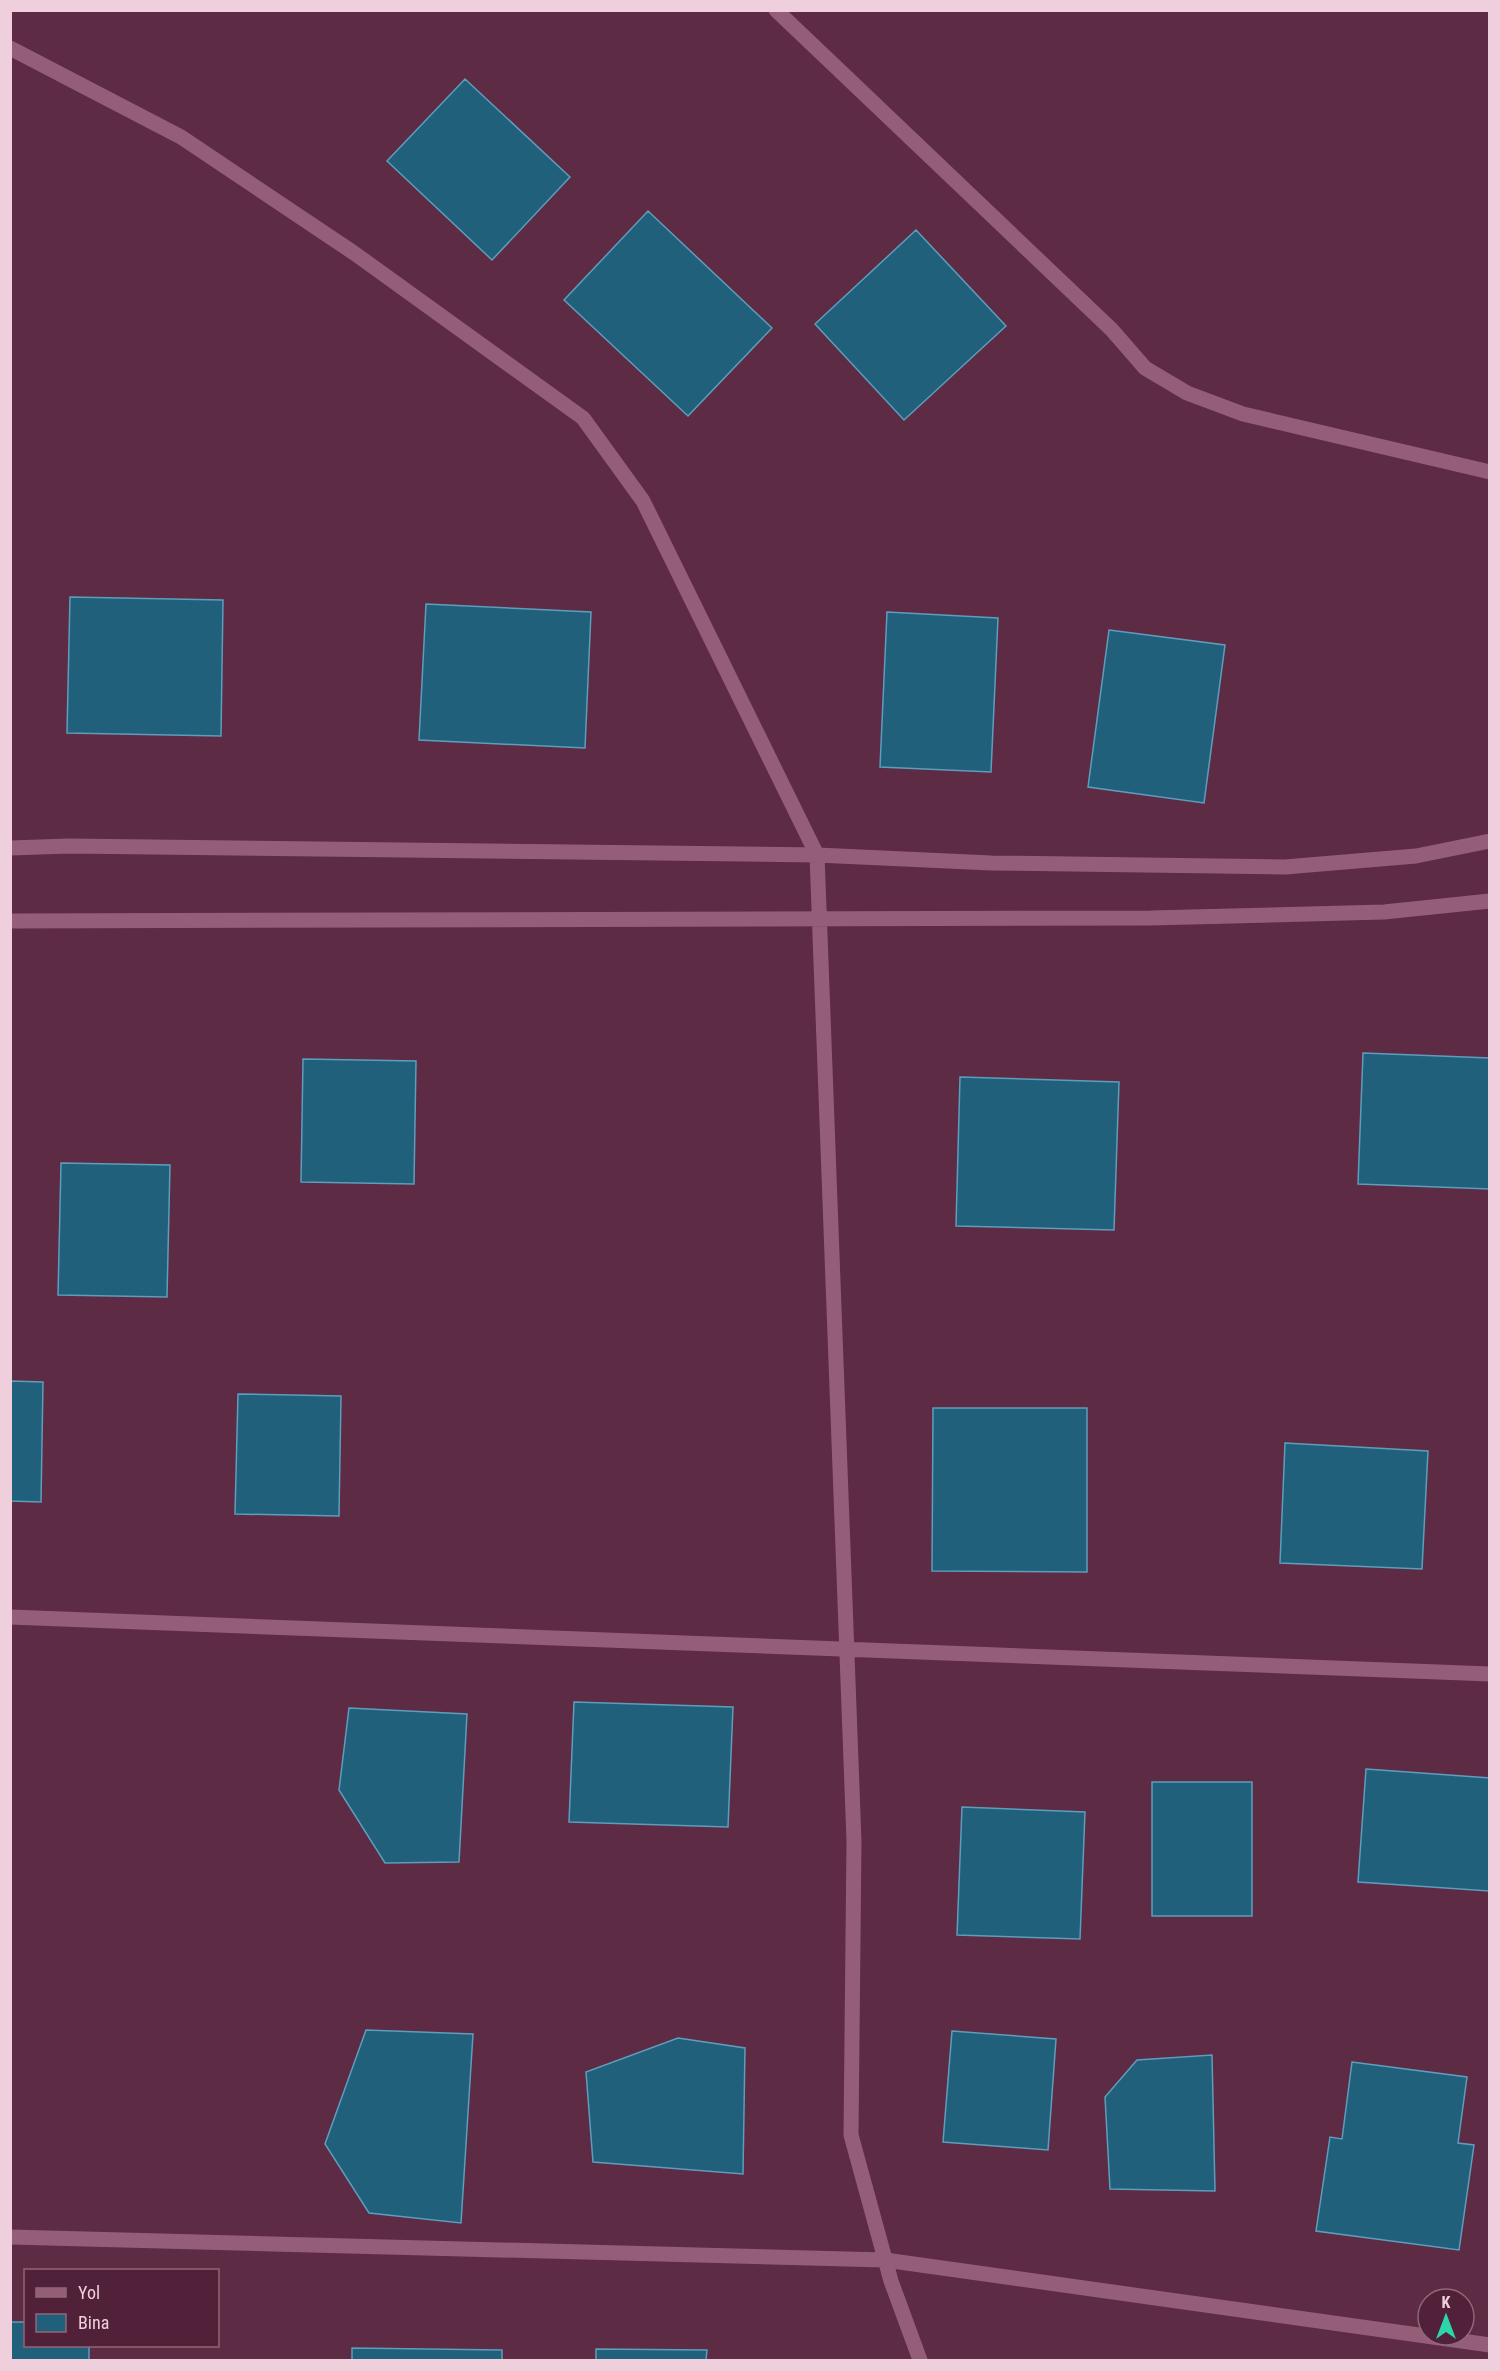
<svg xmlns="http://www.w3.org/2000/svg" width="1500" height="2371" viewBox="0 0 1500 2371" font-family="'Roboto Condensed',sans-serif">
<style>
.building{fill:#21607b;stroke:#5e9dbc;stroke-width:1.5}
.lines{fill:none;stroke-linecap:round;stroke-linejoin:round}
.minor{stroke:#955e78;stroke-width:15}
</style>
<rect width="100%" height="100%" fill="#5d2b44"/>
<path class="building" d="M465,79L570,177L492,260L387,161Z
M648,211L772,328L688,416L564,300Z
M916,230L1006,326L904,420L815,324Z
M70,597L223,600L221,736L67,733Z
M426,604L591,612L585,748L419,740Z
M887,612L998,618L991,772L880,767Z
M1109,630L1225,645L1204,803L1088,787Z
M1363,1053L1490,1058V1189L1358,1184Z
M303,1059L416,1061L414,1184L301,1182Z
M960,1077L1119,1082L1114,1230L956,1226Z
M61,1163L170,1165L167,1297L58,1295Z
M10,1381L43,1382L41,1502L10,1501Z
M238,1394L341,1396L339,1516L235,1514Z
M933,1408H1087V1572L932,1571Z
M1285,1443L1428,1451L1422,1569L1280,1563Z
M574,1702L733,1707L728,1827L569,1822Z
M349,1708L467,1714L459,1862L385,1863L339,1790Z
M1366,1769L1490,1778L1489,1891L1358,1882Z
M1152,1782H1252V1916H1152Z
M962,1807L1085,1812L1080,1939L957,1935Z
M366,2030L473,2034L461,2223L369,2213L325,2144Z
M952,2031L1056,2039L1048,2150L943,2142Z
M678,2038L745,2048L743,2174L593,2162L586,2072Z
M1212,2055L1215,2191L1110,2189L1105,2097L1137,2060Z
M1352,2062L1467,2077L1458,2143L1474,2145L1459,2250L1316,2231L1330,2137L1342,2139Z
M10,2322H26V2346H89V2360H10Z
M352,2348L502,2350V2360H352Z
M596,2349L707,2350L706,2360H596Z"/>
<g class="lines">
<path class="minor" d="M776,10L1112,330L1145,368L1187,393L1243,414L1490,472
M10,48L181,137L354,253L583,418L643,501L817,855L854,1841L851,2135L891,2281L920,2360
M10,848L69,846L817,855L991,863L1285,867L1416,856L1490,841
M10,921L1151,918L1384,912L1490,901
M10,1617L1490,1674
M10,2237L885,2260L1490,2345"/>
</g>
<rect width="1500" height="2371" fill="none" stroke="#efcfdc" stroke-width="24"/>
<rect x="24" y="2269" width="195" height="78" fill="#512039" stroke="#90667a" stroke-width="1.5"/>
<rect x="36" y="2288" width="30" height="9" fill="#955e78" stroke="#90667a" stroke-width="1.5"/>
<text x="78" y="2299" font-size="18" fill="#efcfdc">Yol</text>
<rect x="36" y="2314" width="30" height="18" fill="#21607b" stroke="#90667a" stroke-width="1.5"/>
<text x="78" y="2329" font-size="18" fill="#efcfdc">Bina</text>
<g transform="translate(1446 2317)"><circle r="28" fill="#512039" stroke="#90667a" stroke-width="1.5"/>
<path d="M0-4.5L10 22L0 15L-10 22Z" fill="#2ed4aa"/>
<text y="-9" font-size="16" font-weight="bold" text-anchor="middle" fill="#efcfdc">K</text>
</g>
</svg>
